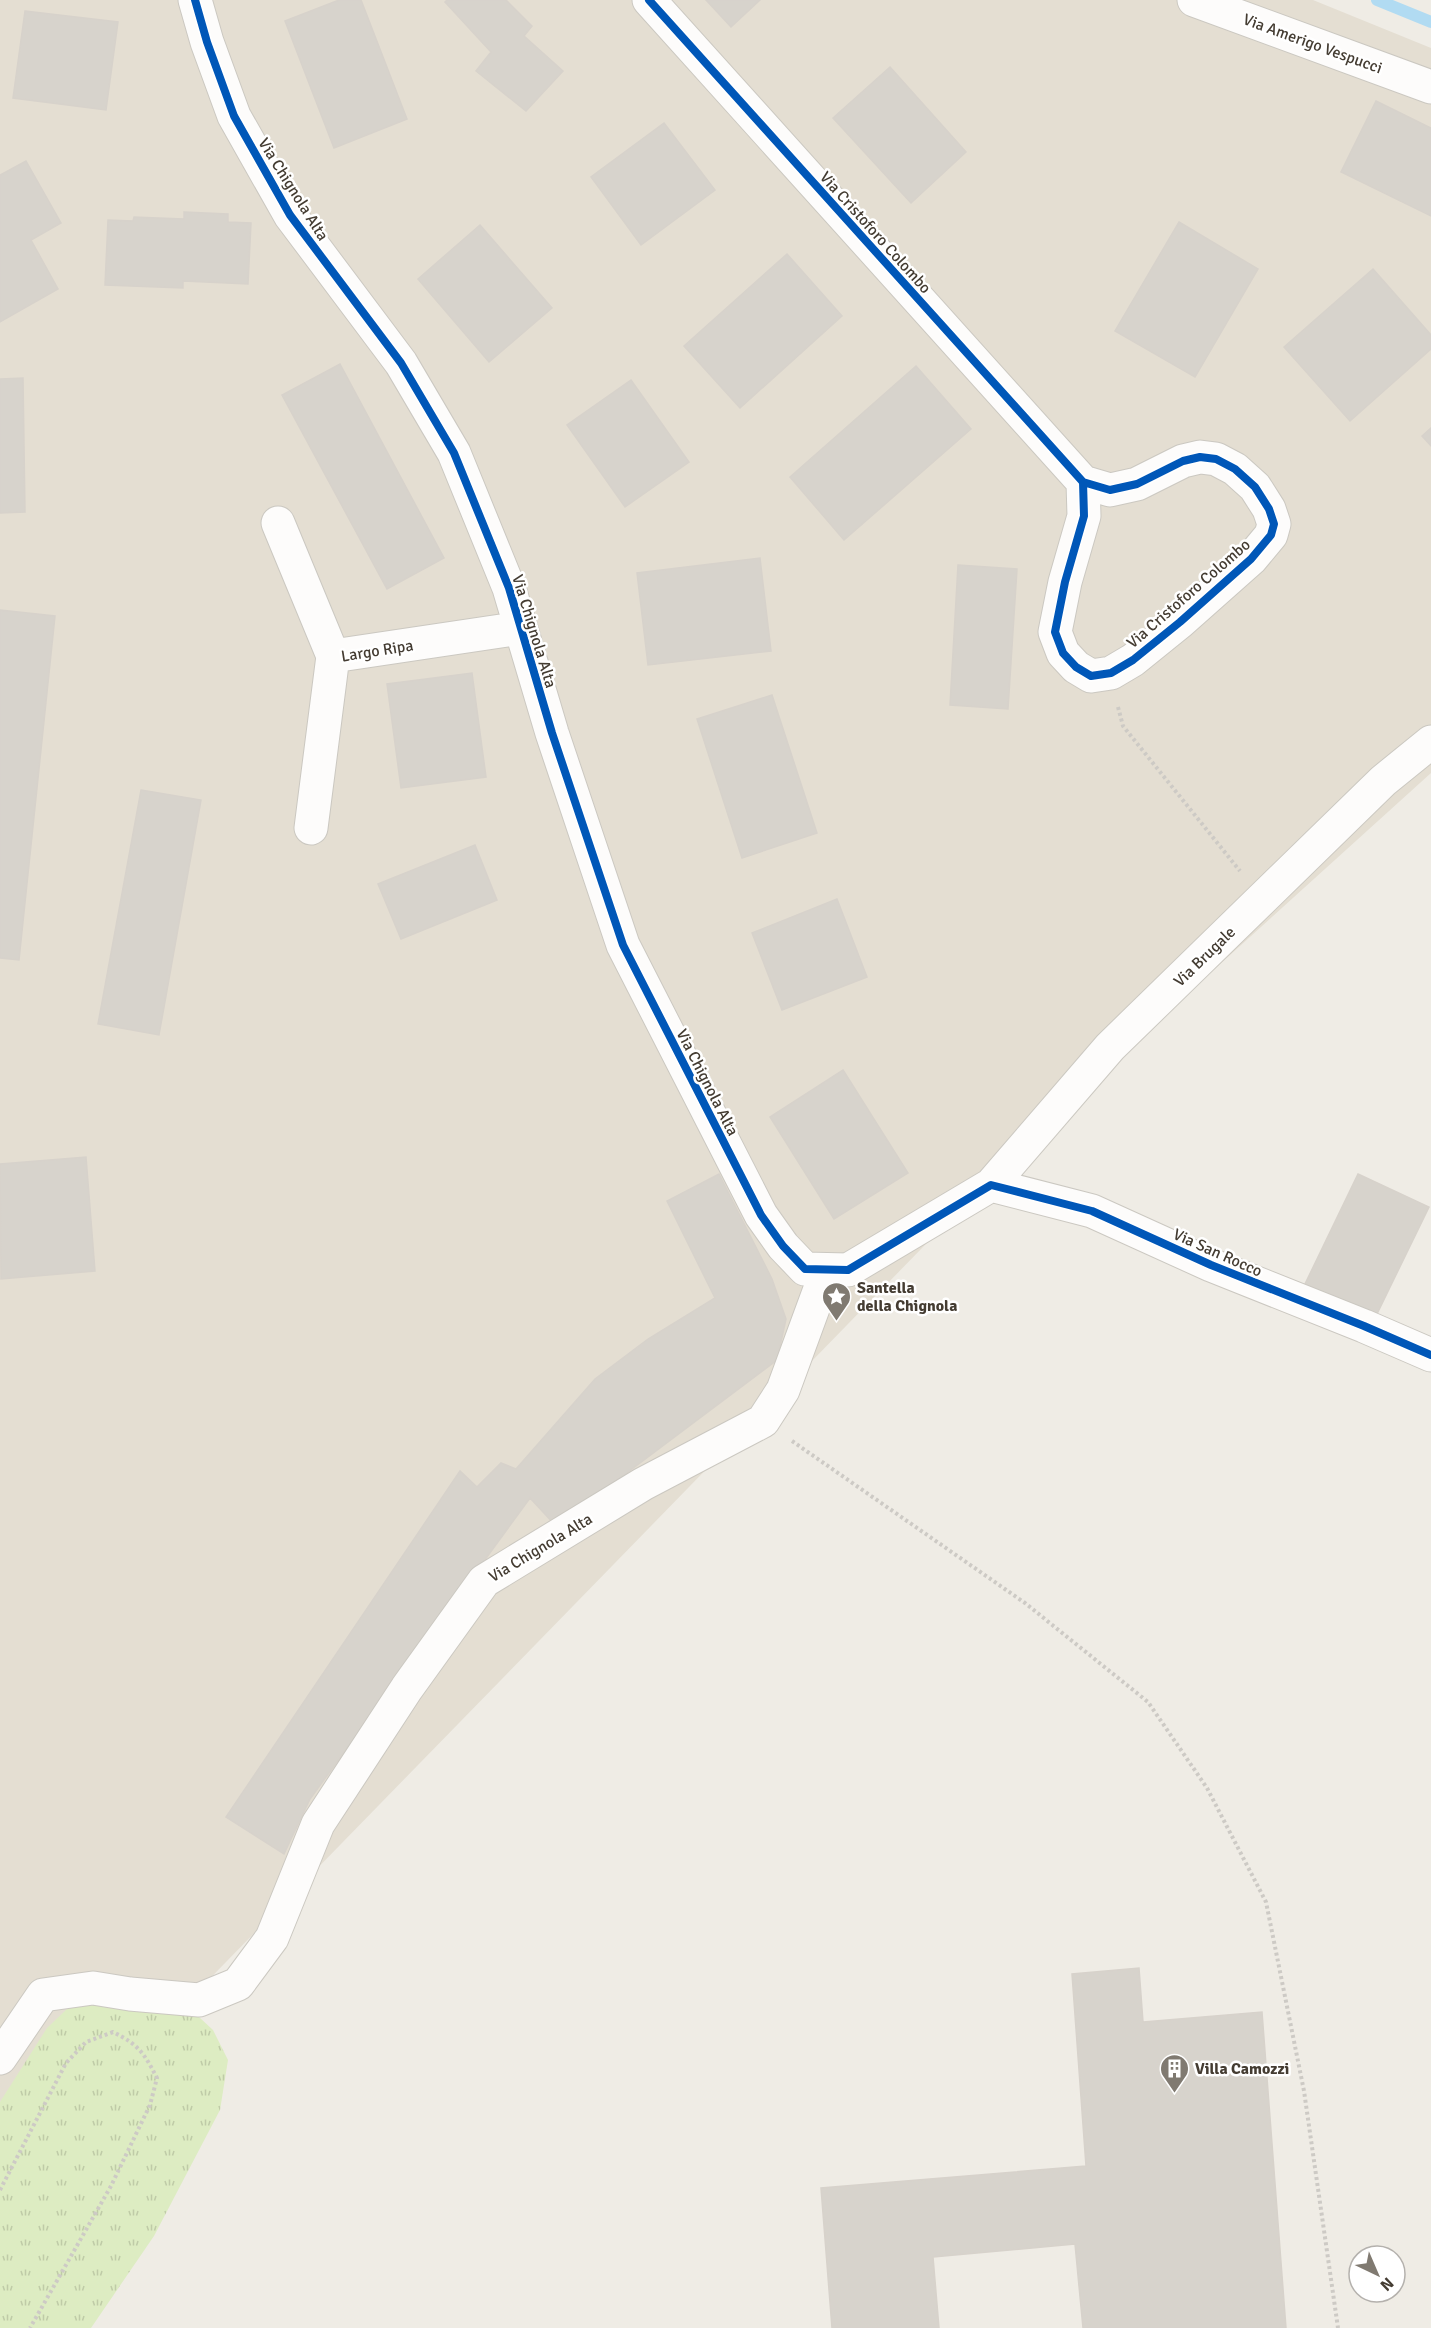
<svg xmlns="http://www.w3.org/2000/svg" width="1431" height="2328" viewBox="0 0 1431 2328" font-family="Signika,sans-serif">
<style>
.residential{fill:#e4ded2}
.grass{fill:url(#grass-tufts)}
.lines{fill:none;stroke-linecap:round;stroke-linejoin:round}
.stream{stroke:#b1dbf2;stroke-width:12}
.building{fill:#d7d3cc;stroke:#d7d2cb;stroke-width:1.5}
.minor-casing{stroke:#cbc8c1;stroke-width:35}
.path{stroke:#cdcac5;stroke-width:4;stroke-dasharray:3 3;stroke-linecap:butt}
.minor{stroke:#fdfcfb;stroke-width:33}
.cycleway-casing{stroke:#fff;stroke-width:11}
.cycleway{stroke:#0057b8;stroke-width:8}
.labels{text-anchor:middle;stroke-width:5;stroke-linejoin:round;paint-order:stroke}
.street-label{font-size:16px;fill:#443c32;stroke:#fff}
.poi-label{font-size:16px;font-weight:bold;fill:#443c32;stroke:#fff;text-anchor:start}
</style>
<defs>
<pattern id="grass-tufts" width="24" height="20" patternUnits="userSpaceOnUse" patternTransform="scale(1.5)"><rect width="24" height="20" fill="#ddecc2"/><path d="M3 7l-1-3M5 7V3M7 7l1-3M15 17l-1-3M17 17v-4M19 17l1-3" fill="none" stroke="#bfcba7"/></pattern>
</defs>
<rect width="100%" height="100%" fill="#efece5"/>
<path class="residential" d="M0,0H1313L1431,48V773L1039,1128L185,2004L0,2102Z"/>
<path class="grass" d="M97,1995L185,2004L213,2030L228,2060L220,2110L154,2236L91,2328H0V2102L47,2028L68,2008Z"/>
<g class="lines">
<path class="stream" d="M1377,0L1431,22"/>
</g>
<path class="building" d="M339,0H361L407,119L334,148L285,21Z
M447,0H506L532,26L524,36L563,71L526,111L476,71L491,52L445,2Z
M706,0H760L731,27Z
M25,11L118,22L106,110L13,98Z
M890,67L966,152L911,203L833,118Z
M1376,101L1431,128V216L1341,172Z
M664,123L715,190L641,245L591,177Z
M26,161L61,223L31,240L58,289L0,322V175Z
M184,212L228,214V222L251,223L248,284L183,281V288L105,285L108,220L133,221L134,217L184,219Z
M1179,222L1258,269L1195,377L1115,331Z
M480,225L552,308L489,362L418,279Z
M787,254L842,316L740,408L684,346Z
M1373,269L1431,335V349L1350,421L1284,347Z
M340,364L444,558L387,589L282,395Z
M916,366L971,429L844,540L790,477Z
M23,378L25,512L0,513V379Z
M631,380L689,462L625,507L567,425Z
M1431,428V446L1422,436Z
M760,558L771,651L648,665L637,573Z
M958,565L1017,569L1008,709L950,705Z
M0,610L55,616L19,960L0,958Z
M472,673L486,777L401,788L387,684Z
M772,695L817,833L742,858L697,719Z
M141,790L201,800L159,1035L98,1024Z
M475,845L497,900L401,939L378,884Z
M837,899L867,977L782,1010L752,933Z
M843,1070L908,1173L834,1219L770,1117Z
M86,1157L95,1271L1,1279L0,1164Z
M719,1174L772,1279L786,1319L777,1360L556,1526L530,1498L310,1799L284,1854L226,1817L460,1471L477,1487L501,1463L516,1469L595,1379L648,1339L715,1298L667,1201Z
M1358,1174L1429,1207L1375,1318L1305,1284Z
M1139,1968L1143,2022L1262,2012L1286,2328H1083L1075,2244L933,2257L939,2328H832L821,2188L1086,2166L1072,1974Z"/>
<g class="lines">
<defs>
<path id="minor" d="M195,0L207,42L234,116L290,215L401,363L454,453L509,588L552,733L623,945L761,1215L783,1246L805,1269L848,1270L991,1185L1110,1047L1383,781L1431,742
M649,0L1083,482L1110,490L1137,484L1183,461L1200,457L1216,459L1235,469L1255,487L1269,509L1274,524L1271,535L1251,559L1180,622L1133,660L1111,673L1091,676L1076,667L1063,653L1055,632L1065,582L1084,516L1083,482
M1194,0L1431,87
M278,523L333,656
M311,828L333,656L521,628
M991,1185L1092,1211L1211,1265L1364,1326L1431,1355
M0,2058L43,1995L93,1988L130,1994L199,2000L238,1984L272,1938L318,1824L407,1688L484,1581L643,1484L763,1421L783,1390L827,1270"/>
</defs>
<use href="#minor" class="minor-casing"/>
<path class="path" d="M1118,707L1123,726L1240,871
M792,1441L1025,1603L1148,1702L1207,1788L1266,1902L1304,2091L1338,2328
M0,2190L66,2063L86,2042L113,2032C139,2045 144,2053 157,2078L150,2105L111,2186L30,2328"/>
<use href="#minor" class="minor"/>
<defs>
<path id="cycleway" d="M195,0L207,42L234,116L290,215L401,363L454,453L509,588L552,733L623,945L761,1215L783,1246L805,1269L848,1270L991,1185L1092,1211L1211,1265L1364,1326L1431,1355
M649,0L1083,482L1110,490L1137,484L1183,461L1200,457L1216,459L1235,469L1255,487L1269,509L1274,524L1271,535L1251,559L1180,622L1133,660L1111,673L1091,676L1076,667L1063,653L1055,632L1065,582L1084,516L1083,482"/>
</defs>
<use href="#cycleway" class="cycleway-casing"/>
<use href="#cycleway" class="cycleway"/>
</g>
<defs>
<symbol id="sight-pin" viewBox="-11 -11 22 30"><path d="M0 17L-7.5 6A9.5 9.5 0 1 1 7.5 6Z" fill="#807a71" stroke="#fff"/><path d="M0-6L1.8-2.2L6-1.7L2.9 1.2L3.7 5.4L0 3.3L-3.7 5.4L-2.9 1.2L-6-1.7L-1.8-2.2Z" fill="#fff"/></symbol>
<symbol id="building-pin" viewBox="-11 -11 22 30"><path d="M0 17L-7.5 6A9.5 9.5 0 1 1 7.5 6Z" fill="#807a71" stroke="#fff"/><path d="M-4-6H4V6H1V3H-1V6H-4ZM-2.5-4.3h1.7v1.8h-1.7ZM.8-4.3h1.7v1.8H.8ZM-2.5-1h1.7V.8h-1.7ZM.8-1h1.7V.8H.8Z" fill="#fff"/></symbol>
</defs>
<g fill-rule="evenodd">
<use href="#sight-pin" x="820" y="1280" width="33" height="45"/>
<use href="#building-pin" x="1158" y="2052" width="33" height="45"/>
</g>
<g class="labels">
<g class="street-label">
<text transform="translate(1313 43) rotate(20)" y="6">Via Amerigo Vespucci</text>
<text transform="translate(294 189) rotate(58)" y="6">Via Chignola Alta</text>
<text transform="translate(876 232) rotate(48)" y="6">Via Cristoforo Colombo</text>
<text transform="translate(1188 593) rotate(-41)" y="6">Via Cristoforo Colombo</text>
<text transform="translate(535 631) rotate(73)" y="6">Via Chignola Alta</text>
<text transform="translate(377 650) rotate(-9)" y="6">Largo Ripa</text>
<text transform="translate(1204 956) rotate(-44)" y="6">Via Brugale</text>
<text transform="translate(708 1082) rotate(63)" y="6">Via Chignola Alta</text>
<text transform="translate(1218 1252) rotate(24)" y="6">Via San Rocco</text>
<text transform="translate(540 1547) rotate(-31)" y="6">Via Chignola Alta</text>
</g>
<g class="poi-label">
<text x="857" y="1293">Santella<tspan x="857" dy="18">della Chignola</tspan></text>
<text x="1195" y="2074">Villa Camozzi</text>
</g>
</g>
<g transform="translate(1377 2274) rotate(136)"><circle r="28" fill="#ffffff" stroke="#b4b1ad" stroke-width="1.5"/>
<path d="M0-4.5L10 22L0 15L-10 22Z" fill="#807a71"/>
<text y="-9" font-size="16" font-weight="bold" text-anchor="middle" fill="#443c32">N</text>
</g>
</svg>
